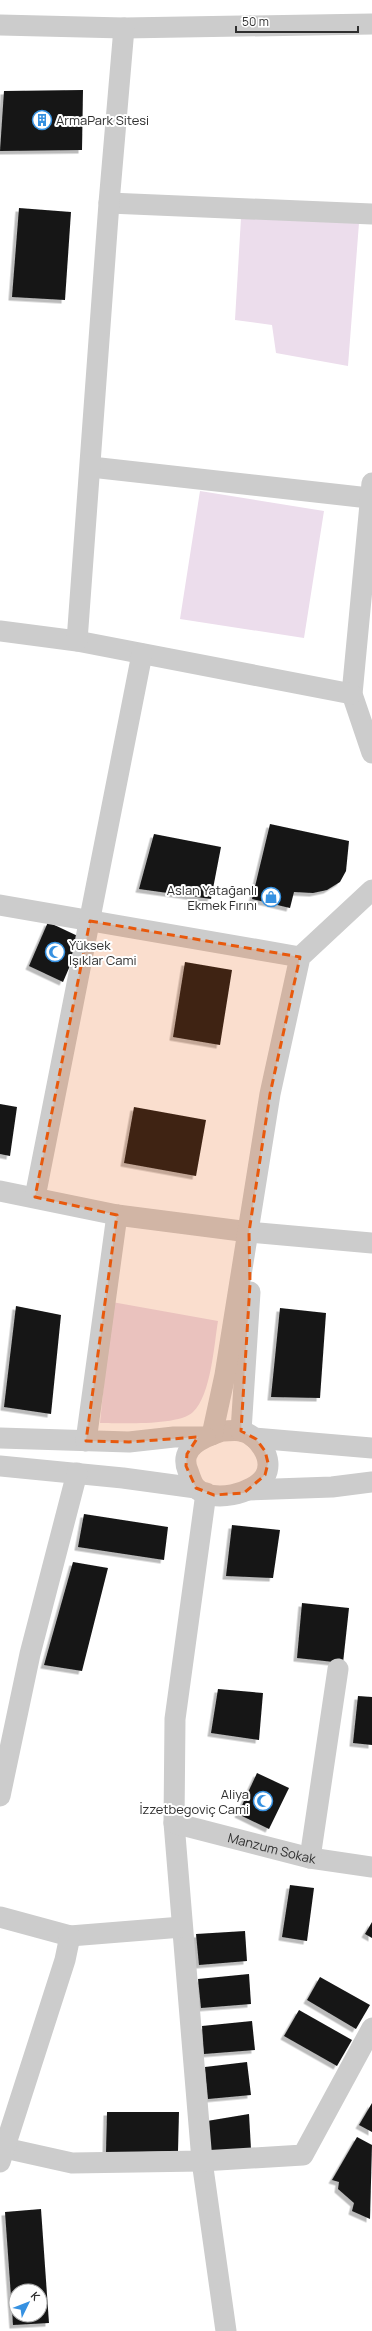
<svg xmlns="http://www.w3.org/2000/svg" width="372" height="2331" viewBox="0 0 372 2331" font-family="Manrope,sans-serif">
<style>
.green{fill:#ecddec}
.building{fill:#161616;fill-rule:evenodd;filter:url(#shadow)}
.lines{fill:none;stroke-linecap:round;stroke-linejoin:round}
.minor{stroke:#ccc;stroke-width:21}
.marked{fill:#e8590c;fill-opacity:0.2;stroke:#e8590c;stroke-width:3;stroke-dasharray:8 5;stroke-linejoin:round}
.labels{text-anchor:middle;stroke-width:4;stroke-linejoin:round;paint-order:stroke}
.poi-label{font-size:13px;fill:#2f2f2f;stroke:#fff;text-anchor:start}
.street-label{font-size:13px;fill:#2f2f2f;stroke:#fff}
</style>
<defs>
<filter id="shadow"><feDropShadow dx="-3.5" dy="3.5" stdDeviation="0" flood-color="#0004"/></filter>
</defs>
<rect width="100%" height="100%" fill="#fff"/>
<path class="green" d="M241,218L359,223L348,366L276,353L272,325L235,320Z
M200,491L324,511L304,638L180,619Z
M112,1302L218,1321C214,1345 211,1395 193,1412C179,1426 121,1423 100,1423Z"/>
<path class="building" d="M83,90L82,150L0,151L4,91Z
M19,208L71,212L65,300L12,297Z
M270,824L349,841L346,871L340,882L327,890L313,893L294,892L290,908L252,899Z
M154,834L221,847L211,899L139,889Z
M48,922L82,938L63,982L29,966Z
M185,962L232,970L220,1045L173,1037Z
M0,1104L17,1107L10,1156L0,1154Z
M134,1107L206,1120L196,1176L124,1163Z
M16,1306L61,1315L51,1414L4,1407Z
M280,1308L326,1313L320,1398L271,1397Z
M84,1514L168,1527L164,1560L78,1547Z
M232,1525L280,1530L273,1578L226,1576Z
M73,1562L108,1568L82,1671L44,1665Z
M302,1603L349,1608L343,1663L297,1658Z
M218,1689L263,1693L259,1740L211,1733Z
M358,1696L372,1697V1745L353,1743Z
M257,1773L289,1788L269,1829L238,1814Z
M290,1885L314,1888L307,1941L282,1937Z
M372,1922V1938L365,1934Z
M245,1931L247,1961L199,1965L196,1934Z
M249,1974L251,2004L201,2008L198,1979Z
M320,1977L370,2005L356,2029L307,2000Z
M299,2010L352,2040L337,2066L284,2036Z
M252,2021L255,2050L204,2054L202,2026Z
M247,2062L251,2095L208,2099L205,2067Z
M372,2103V2132L359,2125Z
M107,2112H179L178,2151L106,2153Z
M249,2114L251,2149L211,2156L207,2121Z
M357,2137L372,2145L370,2219L352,2211L354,2203L338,2189L339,2182L332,2180Z
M41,2209L49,2323L13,2325L5,2212ZM16,2291H40V2315H16Z"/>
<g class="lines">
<g class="minor">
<path d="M0,25L124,28L372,24"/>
<path d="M109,203L372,214"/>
<path d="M91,467L369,498"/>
<path d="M372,483L352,694L372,753"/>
<path d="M0,631L77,641L352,694"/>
<path d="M77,641L109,203L124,28"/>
<path d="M0,905L300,957"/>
<path d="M0,1191L117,1215L249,1232L372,1243"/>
<path d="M35,1197L142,654"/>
<path d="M222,1431C228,1431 235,1430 241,1431C258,1435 275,1459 265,1476C254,1494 212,1504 196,1488C192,1484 190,1476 188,1471C178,1447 204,1437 222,1431Z"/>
<path d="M241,1431L250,1292"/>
<path d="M212,1435L225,1375L270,1094L300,957L372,890"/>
<path d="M0,1438L129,1442L174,1437H205"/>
<path d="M254,1438L372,1448"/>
<path d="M86,1441L117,1215"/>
<path d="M0,1466L123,1478L196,1488"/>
<path d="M248,1490L332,1487L372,1482"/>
<path d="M206,1493L175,1719L174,1823L202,2161L226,2331"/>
<path d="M0,1796L30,1654L77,1473"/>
<path id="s1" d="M174,1823L310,1858L372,1867"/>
<path d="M310,1858L338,1669"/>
<path d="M0,1917L70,1936L182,1927"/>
<path d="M0,2147L72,2163L202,2161L303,2155L372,2028"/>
<path d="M0,2162L65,1960L70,1936"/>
</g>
</g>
<path class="marked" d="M90,921L300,957L270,1094L249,1232L250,1284L241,1431L256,1439L265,1451L268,1463L265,1475L244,1493L214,1495L196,1488L186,1466L187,1454L198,1437L129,1442L86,1441L117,1215L35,1197Z"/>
<defs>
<symbol id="building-ring" viewBox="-11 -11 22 22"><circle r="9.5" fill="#fff" stroke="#3691e1" stroke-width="1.5"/><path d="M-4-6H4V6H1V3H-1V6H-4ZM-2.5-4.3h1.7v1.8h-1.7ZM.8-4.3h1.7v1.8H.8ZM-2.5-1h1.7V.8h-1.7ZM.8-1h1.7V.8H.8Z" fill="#3691e1"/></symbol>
<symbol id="shop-ring" viewBox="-11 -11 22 22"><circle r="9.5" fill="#fff" stroke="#3691e1" stroke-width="1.5"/><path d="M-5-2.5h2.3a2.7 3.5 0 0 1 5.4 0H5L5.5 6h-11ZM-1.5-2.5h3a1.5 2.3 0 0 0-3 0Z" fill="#3691e1"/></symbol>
<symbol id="mosque-ring" viewBox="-11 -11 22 22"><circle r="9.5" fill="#fff" stroke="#3691e1" stroke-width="1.5"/><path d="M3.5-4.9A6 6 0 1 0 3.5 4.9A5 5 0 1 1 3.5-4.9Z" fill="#3691e1"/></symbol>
</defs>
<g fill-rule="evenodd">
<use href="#building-ring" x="31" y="109" width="22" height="22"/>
<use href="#shop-ring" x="260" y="886" width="22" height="22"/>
<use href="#mosque-ring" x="44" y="941" width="22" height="22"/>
<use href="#mosque-ring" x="252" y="1790" width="22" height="22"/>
</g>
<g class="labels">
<g class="poi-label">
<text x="56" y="125">ArmaPark Sitesi</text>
<text x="257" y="895" text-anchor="end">Aslan Yatağanlı<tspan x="257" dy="15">Ekmek Fırını</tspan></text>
<text x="69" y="950">Yüksek<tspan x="69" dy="15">Işıklar Cami</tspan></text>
<text x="249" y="1799" text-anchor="end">Aliya<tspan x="249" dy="15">İzzetbegoviç Cami</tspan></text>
</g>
<g class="street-label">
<text dy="5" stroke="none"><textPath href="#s1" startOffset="101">Manzum Sokak</textPath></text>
</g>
</g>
<g transform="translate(28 2303) rotate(47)"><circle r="19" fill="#ffffff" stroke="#acacac"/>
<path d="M0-3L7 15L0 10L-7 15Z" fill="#3691e1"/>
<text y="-6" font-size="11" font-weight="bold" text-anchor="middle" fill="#2f2f2f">K</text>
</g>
<path d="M236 26v6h122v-6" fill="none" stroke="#2f2f2f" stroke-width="2"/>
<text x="242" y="26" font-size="12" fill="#2f2f2f" stroke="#ffffff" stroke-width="3" paint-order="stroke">50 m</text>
</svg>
